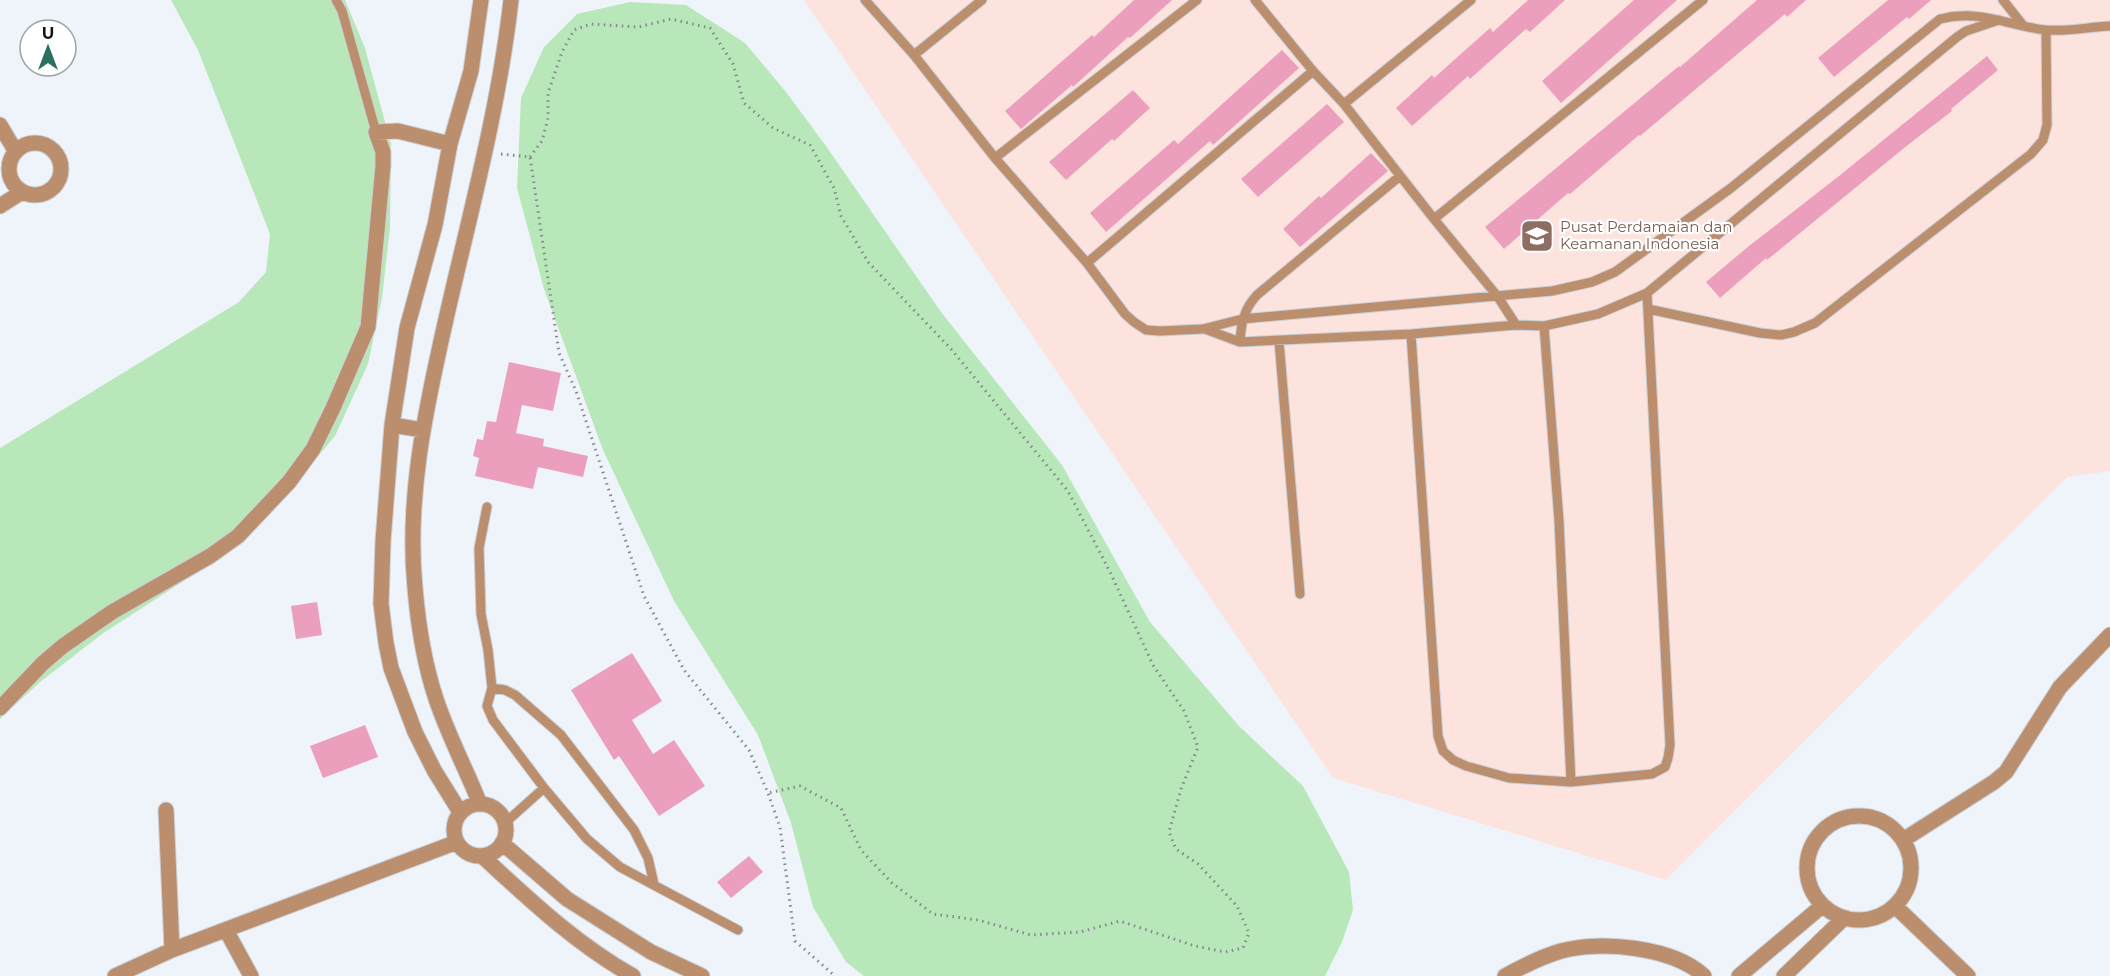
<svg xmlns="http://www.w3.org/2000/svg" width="2110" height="976" viewBox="0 0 2110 976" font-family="Montserrat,sans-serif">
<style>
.industrial{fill:#fde3de}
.green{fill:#b8e8ba}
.building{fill:#eb9fbd}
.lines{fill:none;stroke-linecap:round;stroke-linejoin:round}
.service-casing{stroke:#cbd0d6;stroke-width:11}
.minor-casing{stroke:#cbd0d6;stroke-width:17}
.path{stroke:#84888d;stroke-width:3;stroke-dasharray:1.5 4.5;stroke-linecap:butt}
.service{stroke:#bb8e6e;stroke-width:9}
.minor{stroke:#bb8e6e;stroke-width:15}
.labels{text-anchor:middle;stroke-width:4.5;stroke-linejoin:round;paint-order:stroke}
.education-label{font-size:15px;fill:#785e54;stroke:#fff;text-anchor:start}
</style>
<rect width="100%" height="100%" fill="#eff4fb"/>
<path class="industrial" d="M804,0H2110V471L2067,477L1666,880L1333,778Z"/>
<path class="green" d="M171,0H345L365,48L391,144L390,228L382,298L368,364L335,436L263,522L196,573L102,634L40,682L0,719V448L239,302L266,272L270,234L198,50Z
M630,2L686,5L745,43L786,92L826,146L941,312L1062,465L1150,622L1239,726L1303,786L1349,872L1353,910L1342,942L1325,976H864L846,962L813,907L791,823L758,735L674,601L603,450L544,289L517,188L521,98L544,47L577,14Z"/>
<path class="building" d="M1134,0H1172L1130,38L1128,37L1073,87L1072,85L1021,129L1005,111L1092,35L1094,37Z
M1528,0H1565L1530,32L1526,29L1470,79L1468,76L1412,126L1396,108L1432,75L1434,78L1490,28L1493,32Z
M1634,0H1677L1561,103L1542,81Z
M1757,0H1806L1787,17L1785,14L1640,136L1639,135L1570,194L1568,193L1504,249L1485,227L1679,66L1680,67Z
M1888,0H1931L1909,19L1907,17L1834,77L1818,58Z
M1282,50L1299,68L1213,145L1210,141L1106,232L1090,213L1174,140L1178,144Z
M1987,56L1998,70L1951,109L1952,111L1909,144L1767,260L1766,258L1720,298L1706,282L1749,246L1839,176Z
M1133,90L1150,108L1114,141L1112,139L1066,180L1049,162Z
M1327,104L1344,122L1258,197L1241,179Z
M1371,153L1388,171L1300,247L1283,229L1319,196L1321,198Z
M509,362L561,373L553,411L522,405L516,433L544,439L543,446L588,456L583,477L538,467L533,489L475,476L479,458L473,456L477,439L483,440L487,421L496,422Z
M317,602L322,635L296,639L291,606Z
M632,653L662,701L632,720L653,754L674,740L705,786L659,816L619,756L614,760L571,690Z
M365,725L378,757L323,778L310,746Z
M749,856L763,872L731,898L717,882Z"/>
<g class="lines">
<defs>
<path id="service" d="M336,0L342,11L376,132
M865,0L914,55L995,158L1087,263L1125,314L1134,322L1146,330L1160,331L1203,329L1242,319L1552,291L1592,282L1615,272L1731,188L1940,19C1979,9 2007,25 2045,30C2066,32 2089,27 2110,26
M1255,0L1313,71L1344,104L1434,219L1498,297L1516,325
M2003,0L2022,24
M914,55L982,0
M1344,104L1471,0
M995,158L1197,0
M1434,219L1703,0
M1087,263L1313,71
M1648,309L1760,333L1781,335L1794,332L1815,323L2031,154L2043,140L2047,125L2046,30
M1544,326L1559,521L1571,782
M1205,329L1240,342L1411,334L1516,325L1544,326L1598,314L1647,293L1957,37L1966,31L1999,20
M1411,334L1438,736L1443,751L1453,760L1466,766L1509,778L1571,782L1652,774L1665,767L1668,758L1670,745L1647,293
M1279,341L1300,594
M1240,342C1241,323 1244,309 1257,295L1400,176
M487,507L479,548L481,614L488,650L492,688L487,706L493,720L544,788L587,839L620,867L738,930
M492,688L505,690L515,695L561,735L634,830L648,858L654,884
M505,823L544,788"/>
<path id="minor" d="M0,125L16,152
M9 169a26 26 0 1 1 52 0a26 26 0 1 1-52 0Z
M0,206L22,192
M392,425L423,430
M0,708L43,663L63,646L112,612L210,556L238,536L289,482L313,449L333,408L368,327L383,166V152L376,132L398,131L450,144
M454 830a26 26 0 1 1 52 0a26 26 0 1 1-52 0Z
M480,804C466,769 448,735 436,699C425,666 418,623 415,588C406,498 426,407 446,319C470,213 499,108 511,0
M166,810L172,950
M460,812L434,770L415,732L391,668L386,643L381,604L383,541L392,425L407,328L435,225L450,144L471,71L481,0
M1807 868a52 52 0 1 1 104 0a52 52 0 1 1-104 0Z
M1903,840L1994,782L2006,772L2060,687L2110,635
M502,843L567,899L651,952L702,976
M482,856C530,900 576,944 633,976
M1895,906L1968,976
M226,930L251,976
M115,976L172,950L457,842
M1505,976C1523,966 1541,957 1561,951C1600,940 1673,947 1704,976
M1739,976L1822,906
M1784,976L1844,918"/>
</defs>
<use href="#service" class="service-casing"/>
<use href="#minor" class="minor-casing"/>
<path class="path" d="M501,154L530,157L559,353L576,391L644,596L684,670L749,750L768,793L780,827L795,941L835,976
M530,157L542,141L548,118V93L562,52L574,30L591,24L638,27L671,19L710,28L733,64L744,103L773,128L810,145L834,188L841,216L868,262L951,349L1068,491L1110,572L1153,665L1184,711L1198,747L1181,789L1169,832L1176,849L1198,864L1237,906L1249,933L1243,948L1225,952L1195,946L1120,921L1080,932L1031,935L978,920L933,914L892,883L861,850L841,808L800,786L768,793"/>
<use href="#service" class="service"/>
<use href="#minor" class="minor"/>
</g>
<defs>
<symbol id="university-square" viewBox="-11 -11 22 22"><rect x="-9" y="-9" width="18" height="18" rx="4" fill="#8d6e63" stroke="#fff"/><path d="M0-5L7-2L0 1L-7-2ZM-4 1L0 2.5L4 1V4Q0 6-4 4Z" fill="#fff"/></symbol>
</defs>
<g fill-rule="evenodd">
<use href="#university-square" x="1518" y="217" width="38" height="38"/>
</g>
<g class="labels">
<g class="education-label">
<text x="1560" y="232">Pusat Perdamaian dan<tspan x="1560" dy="17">Keamanan Indonesia</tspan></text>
</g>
</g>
<g transform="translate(48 48)"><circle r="28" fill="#ffffff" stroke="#a0a1a1" stroke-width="1.5"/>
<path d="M0-4.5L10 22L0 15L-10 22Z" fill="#2c6f61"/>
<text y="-9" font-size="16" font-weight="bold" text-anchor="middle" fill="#111315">U</text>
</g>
</svg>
